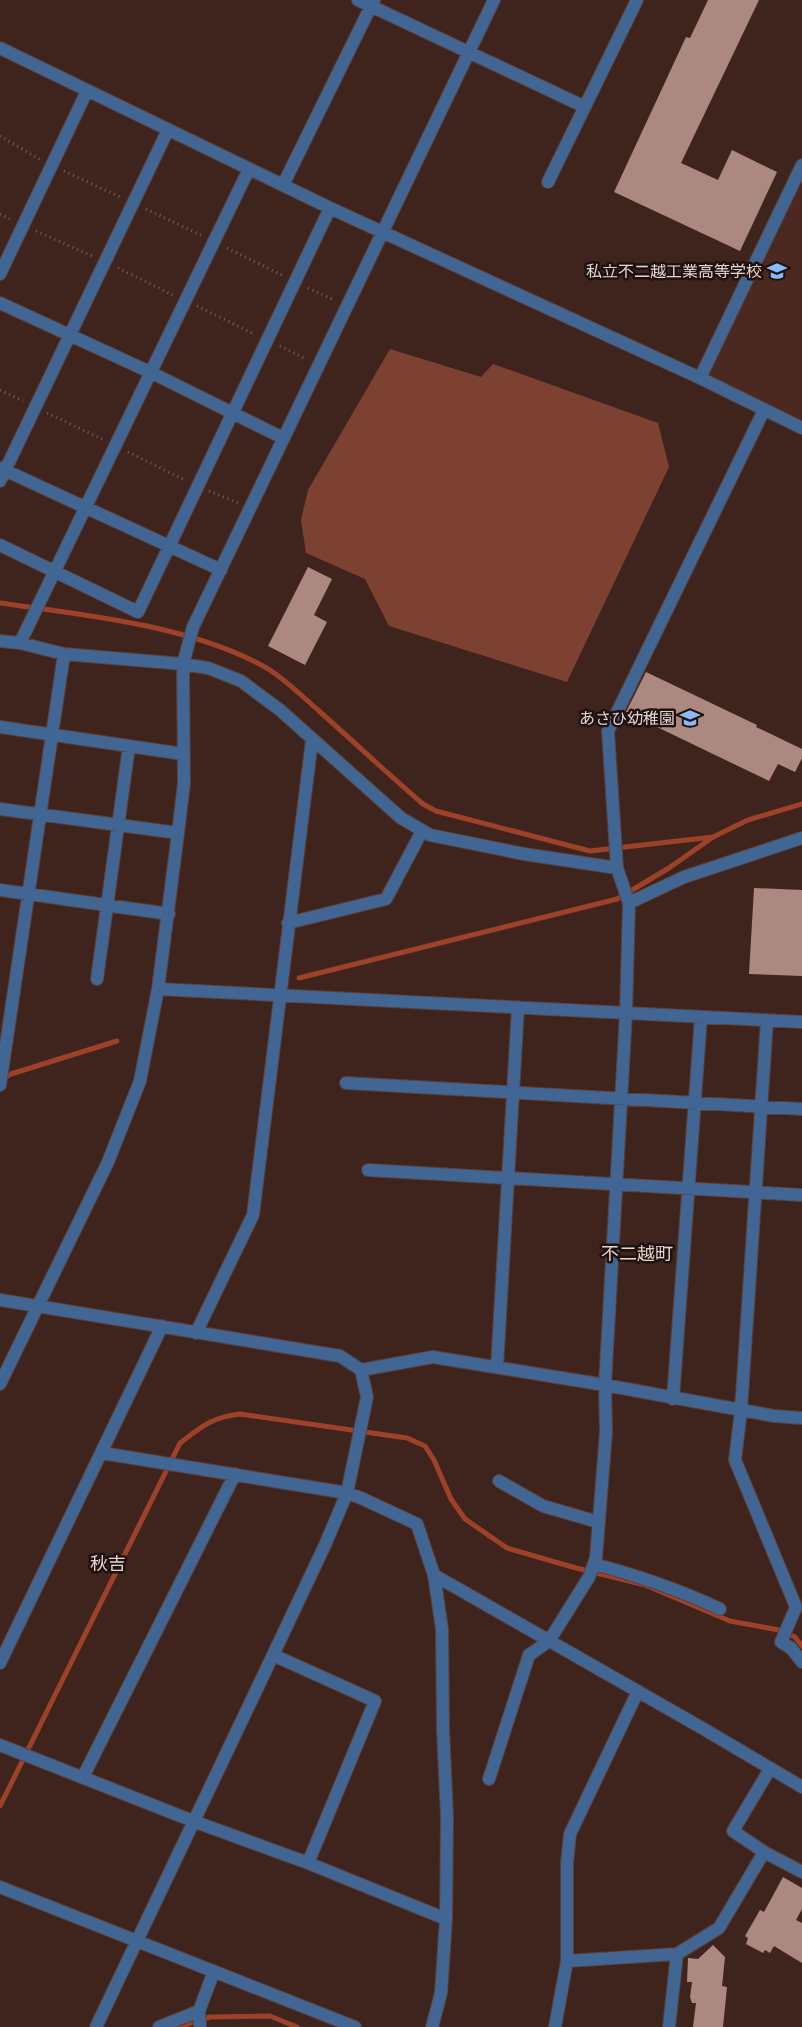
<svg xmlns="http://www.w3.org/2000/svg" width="802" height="2027" viewBox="0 0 802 2027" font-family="'PT Sans','Noto Sans JP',sans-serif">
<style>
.built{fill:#4b2920}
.green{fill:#7d4131}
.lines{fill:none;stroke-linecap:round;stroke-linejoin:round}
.stream{stroke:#9d4129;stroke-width:5}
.building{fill:#ab8980}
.minor-casing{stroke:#5a4039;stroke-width:14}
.path{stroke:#79615b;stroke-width:3;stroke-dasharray:1 4;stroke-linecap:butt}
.minor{stroke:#426694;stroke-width:12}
.labels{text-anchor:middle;stroke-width:5;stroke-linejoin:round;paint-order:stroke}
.poi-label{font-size:16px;fill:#e5d3ce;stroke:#1e110e;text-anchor:end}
.neighbourhood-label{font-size:18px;fill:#e5d3ce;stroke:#1e110e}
</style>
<rect width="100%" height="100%" fill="#3f241d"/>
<path class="built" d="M802,165V428L700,378Z"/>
<path class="green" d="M390,349L481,377L493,364L658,423L669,467L567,682L389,626L365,579L306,553L301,520L308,490Z"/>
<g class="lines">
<path class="stream" d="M0,603C84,615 188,625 263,666C281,675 304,698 319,711C354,742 388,774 423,804L436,811L590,851L713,837
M299,978L617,899L669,868L713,837L748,820L802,804
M3,1079L11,1074L117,1041
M0,1806L180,1443C201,1427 212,1417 240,1414L407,1438L425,1446L434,1460L451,1499L465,1519L507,1548L576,1568L645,1585L730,1621L779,1630L795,1637L802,1646
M179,2027L210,2017L270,2016L297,2027"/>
</g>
<path class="building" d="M708,0H759L681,163L718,180L732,150L777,172L740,251L614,192L686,37L690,38Z
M308,567L332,579L314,615L327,622L305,665L268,646Z
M646,672L757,725L756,727L802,749V758L795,772L778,764L769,781L626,712Z
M754,888L802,890V976L749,974Z
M783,1877L802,1888V1909L796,1920L802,1923V1963L774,1946L770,1953L765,1950L763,1953L746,1944L748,1938L745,1936L760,1910L764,1912Z
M713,1945L725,1957L722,1986L727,1987L723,2027H693L696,2003H692L690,1997L692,1982H687L688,1958L698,1959Z"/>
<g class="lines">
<defs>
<path id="minor" d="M358,0L585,107
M0,48L330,208L700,378L802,428
M548,182L637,0
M283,185L374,0
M0,274L87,91
M0,303L152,373L283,438
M700,378L802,165
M0,468L221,570
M0,481L168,130
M0,545L138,612L330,208
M0,641L20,643L64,654L183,664L208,668L241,681L280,710L401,818L430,835L524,854L617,868
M20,643L249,169
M0,727L183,754
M0,809L178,833
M0,890L169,914
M629,903L684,877L802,838
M288,923L386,899L422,831
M97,979L129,746
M158,989L802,1022
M767,1020L741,1410L735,1460L796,1607L781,1642L791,1648L802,1662
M346,1083L802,1109
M0,1085L64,654
M368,1170L802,1195
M0,1300L340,1356L361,1370L367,1397L347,1493L325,1545L273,1655L96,2027
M196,1333L253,1215L312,740
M497,1367L518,1007
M361,1370L433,1357L605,1385L774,1416L802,1418
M0,1384L108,1162L140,1081L158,989L178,833L184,783L183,664L193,627L494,0
M673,1399L701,1017
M102,1453L347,1493L361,1498L417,1524L434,1575L442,1629L443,1729L447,1817L446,1919L441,1993L432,2027
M499,1481L543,1506L598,1522
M594,1564C639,1576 678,1589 720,1609
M434,1575L702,1728L802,1787
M273,1655L375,1701L308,1863
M0,1663L162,1326
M0,1745L193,1821L308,1863L446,1919
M83,1777L235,1474
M489,1779L529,1655L549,1641L589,1577L596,1558L606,1432L605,1385L626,1013L629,903L617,868L608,731L764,410
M764,1852L733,1831L770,1769
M0,1887L355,2027
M567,1961L677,1954L719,1928L764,1852L802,1872
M159,2027L199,2011
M200,2027L199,2011L214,1971
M555,2027L567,1961V1863L570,1834L638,1691
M669,2027L677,1954"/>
</defs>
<use href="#minor" class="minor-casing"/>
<path class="path" d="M0,136L41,160
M64,171L120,197
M146,209L201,235
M0,214L12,220
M36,231L92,256
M227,248L282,275
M118,268L173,295
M308,288L334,300
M197,306L254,334
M280,346L306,359
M0,390L23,401
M47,413L102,439
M128,452L185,480
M209,491L238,503"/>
<use href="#minor" class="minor"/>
</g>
<defs>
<symbol id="school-bare" viewBox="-9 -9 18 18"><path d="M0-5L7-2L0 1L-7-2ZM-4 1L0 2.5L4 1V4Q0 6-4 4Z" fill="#89bafc" stroke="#1e110e" stroke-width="2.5" paint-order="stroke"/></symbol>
</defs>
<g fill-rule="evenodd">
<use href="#school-bare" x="763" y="257" width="28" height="28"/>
<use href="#school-bare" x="676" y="704" width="28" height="28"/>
</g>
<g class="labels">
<g class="poi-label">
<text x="762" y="277">私立不二越工業高等学校</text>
<text x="675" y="724">あさひ幼稚園</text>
</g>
<g class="neighbourhood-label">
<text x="637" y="1260">不二越町</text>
<text x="108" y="1570">秋吉</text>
</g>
</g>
</svg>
